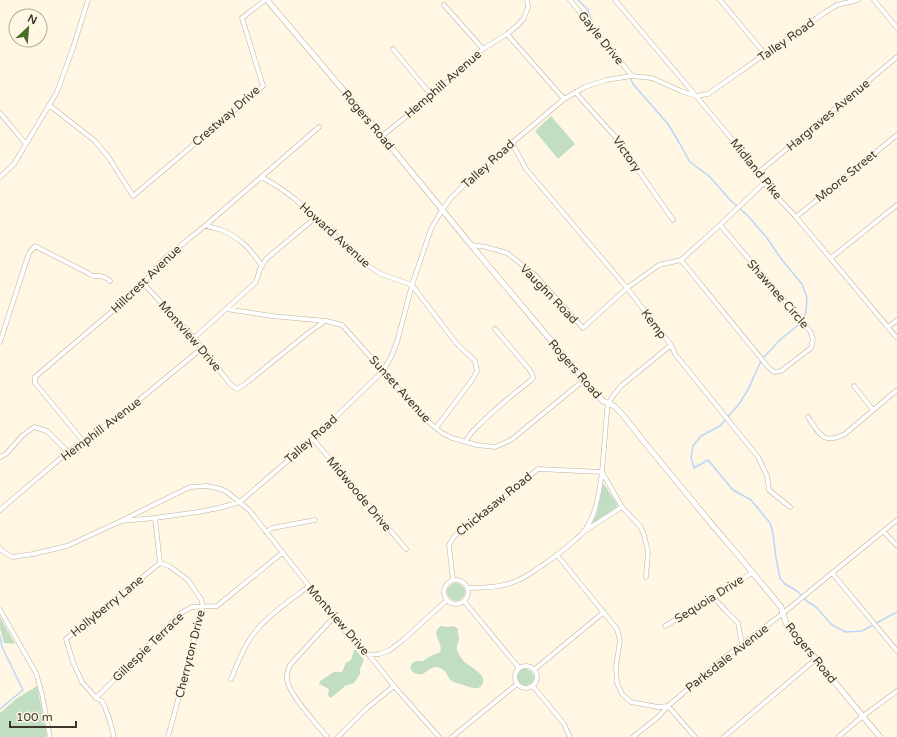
<svg xmlns="http://www.w3.org/2000/svg" width="897" height="737" viewBox="0 0 897 737" font-family="'Varela Round',sans-serif">
<style>
.green{fill:#c1dec2}
.lines{fill:none;stroke-linecap:round;stroke-linejoin:round}
.stream{stroke:#bad6fa;stroke-width:1.5}
.minor-casing{stroke:#bdb29c;stroke-width:5}
.tertiary-casing{stroke:#bdb29c;stroke-width:6}
.minor{stroke:#fff;stroke-width:4}
.tertiary{stroke:#fff;stroke-width:5}
.labels{text-anchor:middle;stroke-width:3;stroke-linejoin:round;paint-order:stroke}
.street-label{font-size:12px;fill:#3b372d;stroke:#fff6e3}
</style>
<rect width="100%" height="100%" fill="#fff6e3"/>
<path class="green" d="M551,116L575,144L558,159L535,131Z
M603,484H604L617,504V506L615,508L594,523L593,522L597,513Z
M447 592a9 9 0 1 1 18 0a9 9 0 1 1-18 0Z
M0,617L15,644L4,643L0,628Z
M441,626L448,627L454,626L458,629C457,632 459,634 459,638C459,642 456,645 457,650C459,655 462,660 466,663C471,668 486,674 483,683C479,693 467,686 461,684C458,683 455,683 452,681C448,678 447,672 442,669C430,662 427,677 417,674C413,673 412,671 410,668L412,663L416,661H423L429,657L440,652C444,641 429,634 441,626Z
M354,650H356L364,660L360,669V674L354,683L345,686L331,698L329,697L328,694L329,690L327,688L319,684L320,681L334,672H342L346,663L351,660Z
M524,668C531,670 536,674 533,682L527,686L520,684C516,677 516,671 524,668Z
M37,686L47,735L45,737H0V713L16,699Z"/>
<g class="lines">
<path class="stream" d="M578,0L588,10L593,25
M630,77L633,84L668,124L680,144L690,162L710,177L730,200L748,216L767,238L782,260L802,284L807,298L806,312L803,320
M801,323L781,339L762,359L754,376L749,388L739,404L720,426L701,436L693,446L691,457L694,468L708,460L733,490L751,500L770,523L773,533L776,558L780,578L785,584L797,591L808,602L816,607L832,625L846,632L862,631L897,612
M0,636L2,647L23,690L0,709"/>
<defs>
<path id="minor" d="M570,0L632,76
M615,0L696,96L759,172L764,183L796,217L897,338
M720,0L765,54
M874,0L897,28
M444,5L483,49
M507,34L564,99
M393,49L432,96
M575,92L619,141L627,154L673,220
M49,105L95,141L109,158L133,196L263,86L242,18L265,0
M0,113L26,144
M382,136L432,96L483,49L507,34L518,25L524,18L528,7L527,0
M512,143L526,169L627,288L671,345L675,354L758,457L767,476L769,490L790,507
M759,172L897,57
M0,177L14,164L57,92L73,48L88,0
M262,177L280,188L295,199L364,263L381,274L412,285L456,343L475,361L477,371L472,380L436,428
M796,217L897,135
M206,225C211,228 216,228 221,230C240,237 251,250 262,266
M471,245L486,247L507,253L535,275L583,328L627,288L659,265L681,260L720,225L764,183
M831,258L897,205
M681,260L768,367L774,372L781,371L811,348L813,339L810,331L720,225
M143,283L194,338L231,385L237,389L245,384L307,334L325,321
M226,309L272,316L326,321L342,325L383,371L411,404L425,419L442,433L452,438L477,445L495,447L511,440L584,380
M888,327L897,320
M194,338L256,282L260,269L266,259L315,218
M0,342L29,253L35,246L88,273C94,279 97,274 104,277C106,278 109,280 110,281
M854,386L873,410
M808,417C820,435 823,445 845,434L897,390
M313,439L406,549
M83,441L35,383V377L122,303L143,283L165,258L206,225L319,127
M466,442C468,435 474,430 479,425C495,409 512,395 530,381L533,378L532,374L529,369L495,329
M0,457L6,454L22,436L34,427L47,431L68,452
M0,510L68,452L127,410L202,348
M155,518L160,563L169,566L188,580L201,599L203,607L168,737
M123,520L190,487L207,486L221,489L227,492L249,510L309,586L355,643L369,655L394,686L439,737
M586,530L622,507
M883,531L897,546
M266,532L272,528L315,520
M0,548L1,550L12,557L33,554L67,546L121,521L155,518L198,512L219,508L240,502L313,439L383,371L391,357L397,342L412,285L431,229L442,210L451,198L465,184L512,143L564,99L585,87L606,80L632,76L652,78L681,91L696,96L708,94L824,13L837,5L858,0
M557,555L617,629L620,641L616,666L617,683L622,694L631,702L658,707L668,706L695,737
M832,573L897,651
M646,577L648,552L644,535L640,526L622,507L602,472L607,411L608,404L613,396L621,386L671,345
M444 592a12 12 0 1 1 24 0a12 12 0 1 1-24 0Z
M453,580L449,545L453,538L460,531L494,505L538,469L602,472C599,493 597,513 585,530C583,534 579,536 576,539C565,550 553,558 540,567C532,572 525,578 516,581C504,587 482,588 468,588
M713,597L726,611L738,623L742,645
M464,601L519,668
M0,610L36,673L42,694L50,737
M665,626L699,606L752,573
M369,655L379,654L390,650L403,640L447,600
M515 677a11 11 0 1 1 22 0a11 11 0 1 1-22 0Z
M535,669L604,612
M231,679C239,660 246,640 261,625C274,611 293,598 309,586
M533,686L564,724L570,737
M96,698L181,613L192,607L217,606L282,553
M114,737L109,718L104,705L102,701L96,698L82,682L73,662L66,639L160,563
M327,737C317,724 290,696 287,680C286,675 288,670 290,665L334,617
M338,737L367,708L394,686
M452,737L517,684
M633,737L657,718L668,706L724,658L782,614L897,520
M724,737L816,659
M838,737L863,716L897,691"/>
<path id="tertiary" d="M267,0L382,136L471,245L584,380L603,401L614,406L622,414L645,443L714,527L738,555L781,607L786,623L880,737"/>
</defs>
<use href="#minor" class="minor-casing"/>
<use href="#tertiary" class="tertiary-casing"/>
<use href="#minor" class="minor"/>
<use href="#tertiary" class="tertiary"/>
</g>
<g class="labels">
<g class="street-label">
<text transform="translate(601 38) rotate(51)" y="4">Gayle Drive</text>
<text transform="translate(786 40) rotate(-35)" y="4">Talley Road</text>
<text transform="translate(443 84) rotate(-41)" y="4">Hemphill Avenue</text>
<text transform="translate(828 115) rotate(-40)" y="4">Hargraves Avenue</text>
<text transform="translate(226 116) rotate(-41)" y="4">Crestway Drive</text>
<text transform="translate(368 120) rotate(50)" y="4">Rogers Road</text>
<text transform="translate(627 154) rotate(55)" y="4">Victory</text>
<text transform="translate(488 164) rotate(-42)" y="4">Talley Road</text>
<text transform="translate(756 169) rotate(51)" y="4">Midland Pike</text>
<text transform="translate(846 176) rotate(-39)" y="4">Moore Street</text>
<text transform="translate(335 235) rotate(42)" y="4">Howard Avenue</text>
<text transform="translate(146 279) rotate(-44)" y="4">Hillcrest Avenue</text>
<text transform="translate(549 294) rotate(46)" y="4">Vaughn Road</text>
<text transform="translate(778 294) rotate(49)" y="4">Shawnee Circle</text>
<text transform="translate(654 324) rotate(53)" y="4">Kemp</text>
<text transform="translate(190 336) rotate(49)" y="4">Montview Drive</text>
<text transform="translate(575 369) rotate(49)" y="4">Rogers Road</text>
<text transform="translate(400 389) rotate(48)" y="4">Sunset Avenue</text>
<text transform="translate(101 429) rotate(-37)" y="4">Hemphill Avenue</text>
<text transform="translate(311 439) rotate(-42)" y="4">Talley Road</text>
<text transform="translate(359 494) rotate(50)" y="4">Midwoode Drive</text>
<text transform="translate(494 504) rotate(-39)" y="4">Chickasaw Road</text>
<text transform="translate(709 599) rotate(-32)" y="4">Sequoia Drive</text>
<text transform="translate(107 606) rotate(-39)" y="4">Hollyberry Lane</text>
<text transform="translate(338 620) rotate(49)" y="4">Montview Drive</text>
<text transform="translate(148 647) rotate(-44)" y="4">Gillespie Terrace</text>
<text transform="translate(811 653) rotate(51)" y="4">Rogers Road</text>
<text transform="translate(190 654) rotate(-76)" y="4">Cherryton Drive</text>
<text transform="translate(727 658) rotate(-38)" y="4">Parksdale Avenue</text>
</g>
</g>
<g transform="translate(28 28) rotate(26)"><circle r="19" fill="#fff6e3" stroke="#b1aa9a"/>
<path d="M0-3L7 15L0 10L-7 15Z" fill="#496e27"/>
<text y="-6" font-size="11" font-weight="bold" text-anchor="middle" fill="#3b372d">N</text>
</g>
<path d="M10 721v6h66v-6" fill="none" stroke="#3b372d" stroke-width="2"/>
<text x="16" y="721" font-size="12" fill="#3b372d" stroke="#fff6e3" stroke-width="3" paint-order="stroke">100 m</text>
</svg>
